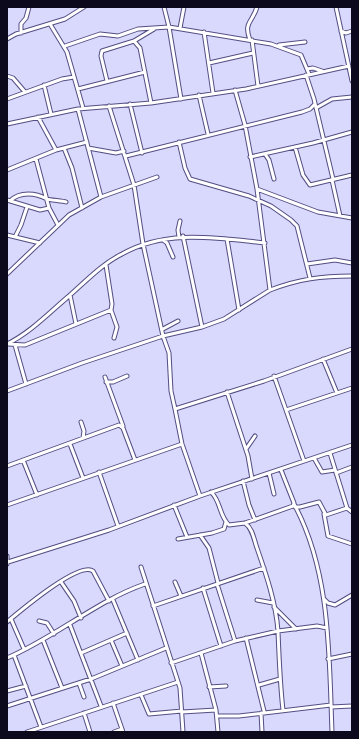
<svg xmlns="http://www.w3.org/2000/svg" width="359" height="739" viewBox="0 0 359 739" font-family="Arial,sans-serif">
<style>
.lines{fill:none;stroke-linecap:round;stroke-linejoin:round}
.minor-casing{stroke:#534e82;stroke-width:5}
.minor{stroke:#fff;stroke-width:3}
</style>
<rect width="100%" height="100%" fill="#d9d8fd"/>
<g class="lines">
<defs>
<path id="minor" d="M164,7L169,27L181,99
M336,7L352,81
M50,24L67,52L83,108
M180,28L184,7
M341,31L346,33L352,31
M204,32L213,93
M21,33V24L26,18L29,7
M7,39L16,34L65,19L84,7
M250,40C243,22 253,22 257,7
M252,40L258,86
M134,41L140,48L151,103
M279,45L305,42
M65,46L100,34L118,36L138,29L169,27L271,44L301,55L309,74
M209,63L253,53
M307,69L313,68L322,71
M306,75L314,99L333,179
M7,76L13,78L25,92
M107,81L101,56L102,51L134,41L154,29
M44,85L51,114
M78,89L145,72
M199,95L208,134
M7,99L62,79L74,77
M130,104L142,153
M109,106L134,185L143,244L163,336L169,353L171,391L175,409L182,444L200,496
M316,108L332,99L352,97
M78,109L101,197
M38,117L56,150
M7,124L78,109L151,103L246,89L349,66
M179,142L185,168L190,179L249,196L271,206L291,220L297,226L310,278
M295,147L303,175L310,185L352,175
M64,148L72,168L82,208
M88,148L116,153L124,151
M265,154L269,160L274,179
M126,156L302,112L310,109L315,104
M250,157L313,143L352,132
M36,159L49,208L58,225
M7,170L56,150L87,142
M332,180L340,216
M257,189L318,212L352,218
M7,200L40,210L49,208
M10,201C20,191 36,193 47,199C49,200 63,201 66,202
M7,235L40,243
M183,236L202,327
M15,237L21,225L27,207
M179,237L178,230L180,221
M227,239L239,310
M163,240L167,243L173,257
M307,264L335,260L352,263
M7,274L69,215L101,197L157,177
M270,290C299,279 321,276 352,276
M70,295L76,324
M111,310L117,327L114,338
M163,329L178,321
M7,344C30,333 50,312 69,296C86,281 102,264 122,254C166,229 216,238 265,243
M8,344L25,345L111,310L112,304L106,265
M15,345L26,384
M323,359L337,393
M274,376L304,461
M105,377L123,426
M106,382H113L127,376
M7,391L82,363L163,336L202,327L224,319L270,290L257,189L245,125L235,90
M227,392L248,456L252,479
M175,409L264,381L352,349
M286,410L352,388
M81,422L84,431L83,438
M70,444L83,478
M246,449L255,436
M330,453L347,508L352,512
M314,458L322,472L335,470
M23,460L37,495
M7,466L119,425L123,428L135,460
M99,472L118,526
M269,473L274,494
M336,473L352,467
M243,481L249,505L255,520
M211,492C221,501 219,516 229,525L245,523L293,506L294,503L281,470
M294,504C331,572 329,656 332,732
M7,505L182,444
M174,505L187,537
M295,507H300L319,502L326,515L347,508
M324,514L328,536L352,544
M245,523C253,529 254,540 257,548C266,574 276,603 278,631C279,657 280,684 283,710
M200,535L209,548L218,583
M178,539L212,533L224,529L226,522
M7,556V564
M8,562L109,530L200,496L352,445
M141,567L180,688L183,732
M61,582L74,601L81,618
M175,582L181,596
M217,584L235,641
M203,588L221,646
M324,599L328,603L335,605L352,595
M113,600L138,660
M257,600L273,603
M153,606L264,568
M274,607L296,629
M11,619L24,649
M39,621L47,623L54,634
M7,622C19,612 79,561 93,571L109,601
M70,625L101,706
M246,638L264,711
M43,640L62,688
M111,640L122,666
M81,653L127,633
M201,653L216,710L218,732
M14,655L41,727
M7,658C54,638 98,600 145,584
M328,659L352,654
M171,663L235,641L278,631L317,626L327,628
M79,683L84,697
M259,685L280,679
M209,687L226,686
M7,691L26,686
M141,695L149,714L182,711
M113,703L123,732
M7,706L91,679L166,648
M331,707L352,706
M182,712L216,710
M84,713L90,732
M261,713L262,732
M217,716H239L331,705
M27,732L178,682
M114,732L122,729"/>
</defs>
<use href="#minor" class="minor-casing"/>
<use href="#minor" class="minor"/>
</g>
<rect width="359" height="739" fill="none" stroke="#0c091d" stroke-width="16"/>
</svg>
